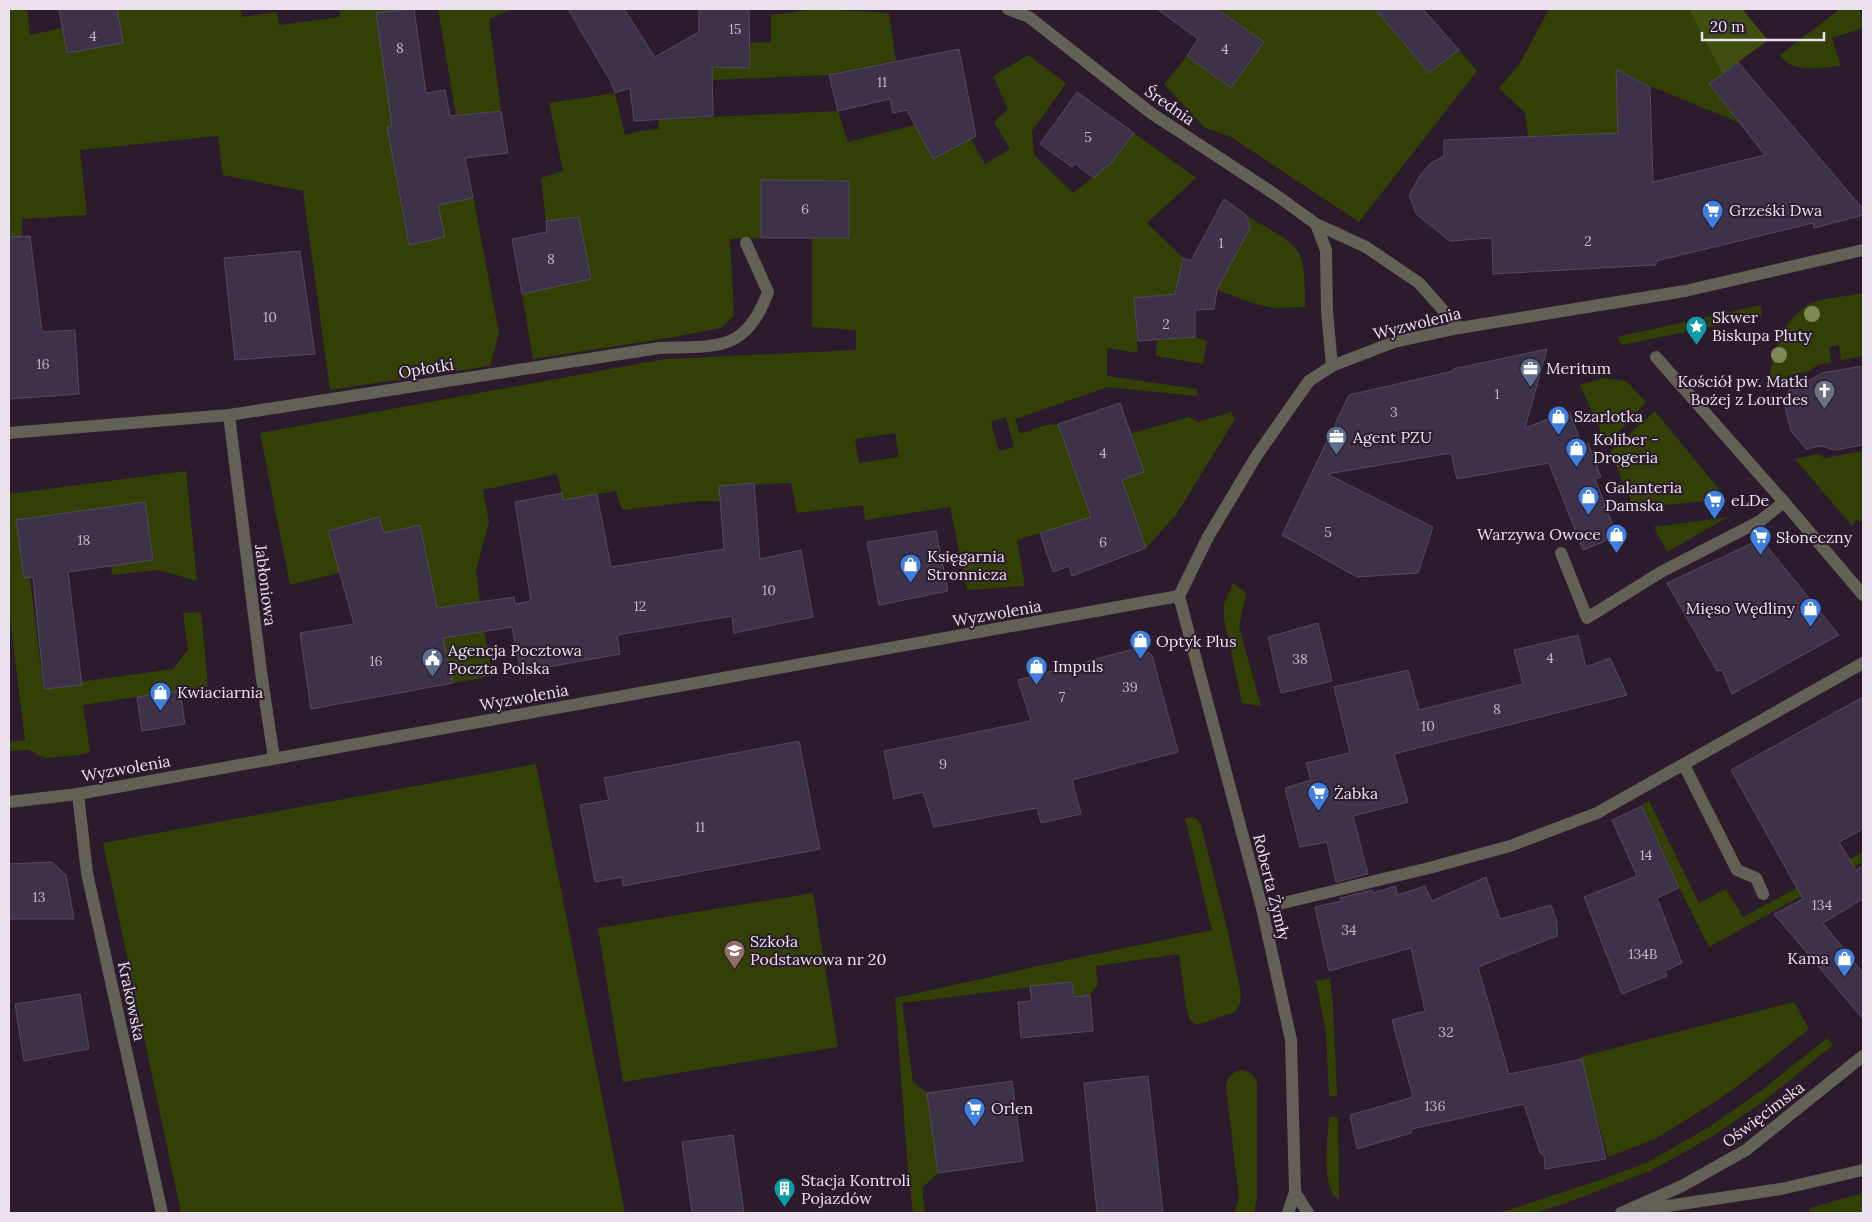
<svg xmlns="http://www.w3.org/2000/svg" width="1872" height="1222" viewBox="0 0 1872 1222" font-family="Lora,serif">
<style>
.green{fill:#324005;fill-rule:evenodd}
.forest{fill:#3f4f10}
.building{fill:#3e3248;stroke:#554960}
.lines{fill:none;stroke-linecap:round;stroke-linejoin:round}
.service{stroke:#636055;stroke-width:12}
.minor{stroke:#636055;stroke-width:12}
.tertiary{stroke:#636055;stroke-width:12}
.tree{fill:#808a57}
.labels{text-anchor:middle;stroke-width:4;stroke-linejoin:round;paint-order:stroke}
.number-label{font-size:14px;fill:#c0b5c4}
.street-label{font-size:16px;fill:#ebe1ed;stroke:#2b1b2d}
.poi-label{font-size:16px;fill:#ebe1ed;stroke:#2b1b2d;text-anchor:start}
</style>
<rect width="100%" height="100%" fill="#2b1b2d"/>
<path class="green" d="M9,9H27L30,35L62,28L67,52L123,43L117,9H241L242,17L277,12L279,25L340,17L339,9H411L377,13L423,121L387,128L408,244L445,237L438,205L473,196L499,333L490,366L330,390L303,191L223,175L218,136L80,150L87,215L22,219V237L9,239Z
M438,9H513L489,19L501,111L456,115Z
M816,9L889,13L896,61L829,75L712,80V67H750V43L771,42V15Z
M1219,9H1375L1429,73L1459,50L1477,71L1359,222L1231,137L1204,127L1164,84L1187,56L1231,88L1264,42Z
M1549,9H1689L1722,74L1709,85L1740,123L1650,86L1617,69L1619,167L1561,170L1559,135L1528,136L1525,113L1499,88L1519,65Z
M1840,9H1859L1863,19V28L1832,38L1841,66C1821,67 1792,75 1780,55Z
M1028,55L1066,83L1032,131L1034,155L1073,193L1112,162L1134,133L1196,178L1147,223L1183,258L1175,294L1134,298L1138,353L1107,348V376L1197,389V396L1108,387L1015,419L1020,434L1046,425L1058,424L1083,494L1144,472L1130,434L1189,417L1198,422L1231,412L1235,419L1176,515L1146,548L1129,500L1060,535L1042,542L1041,533L1017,540L1025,586L967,590L950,507L865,520L863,505L797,513L791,483L719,486L720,501H699L622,510L616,491L563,500L557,474L483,490L489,522L476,570L480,602L437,608L420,526L403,529L392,558L379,517L328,531L340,573L290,585L260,433L665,359L856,350V330L812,327V238H849V181L762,180L761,238L730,239L734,316L721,328L668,338L533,359L522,294L591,279L579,217L546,221L541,178L563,171L549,103L615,93L625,135L635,132L659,129L655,93L692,118L838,111L848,142L915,125L933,159L970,137L985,164L1010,149L994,122L1008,109L993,76ZM1006,417L1014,447L999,451L991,422ZM895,433L899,457L859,463L855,439Z
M1246,215C1258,223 1290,239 1297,250C1306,264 1305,291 1305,307L1273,308L1255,304L1217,290L1250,228Z
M1863,293V356L1841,360L1839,345L1829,347L1831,362L1818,365L1807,372L1789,375L1785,380L1772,382L1769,391H1767C1772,359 1779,321 1810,304C1820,298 1851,296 1863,293Z
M1761,305L1762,316L1622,345L1617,337Z
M1195,337L1207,341L1203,364L1156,356L1157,340Z
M1604,378L1626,381L1646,402L1607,445L1580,385Z
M1655,411L1727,499L1634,508L1610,452Z
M1863,451V522L1856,520L1852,526L1795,459L1818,454L1825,458Z
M186,471L197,581L159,570L112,575L111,566L153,560L144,502L16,520L24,578L30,577L43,687L173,669L188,650L183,613L201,612L208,686L83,705L90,752L79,755L45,758L28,750L9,751V742L25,740L9,609V494Z
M1728,517L1667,552L1654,527Z
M1233,583L1246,593L1239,627L1261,706L1242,703L1224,619V604Z
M484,631L493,676L453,683L443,638Z
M536,764L625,1213H181L103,843Z
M1649,801L1699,903L1726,889L1743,917L1863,852V862L1709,947L1680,889L1642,804Z
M1191,817L1197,819L1201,825L1227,928L1240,989L1241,1001L1235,1012L1197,1025L1190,1020L1186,1007L1179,954L1096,966L1098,984L1090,995L1074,997L1072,982L902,1003L913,1082L927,1093L938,1173L922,1188L925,1213H913L908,1170L895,998L1057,962L1212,930L1185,818Z
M813,893L838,1047L623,1082L598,928Z
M1330,978L1333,1005L1337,1096H1329L1326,1033L1316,981Z
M1794,1002L1809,1029L1747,1079L1715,1102L1655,1139L1608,1157L1580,1057Z
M1827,1038L1833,1045L1764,1101L1713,1136L1652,1170L1561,1205L1533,1213H1500L1603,1179L1648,1162L1709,1127L1758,1093Z
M1241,1070C1251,1072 1253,1074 1257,1083V1197L1254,1213H1234L1239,1199L1226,1086C1228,1076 1231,1073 1241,1070Z
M1329,1117H1338L1339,1199C1320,1190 1328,1135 1329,1117Z
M1863,1193V1213H1809L1810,1208Z"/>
<path class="forest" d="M1689,9H1742L1768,40L1722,74Z"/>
<path class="building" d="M59,9H117L123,43L67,53Z
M414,9L426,93L445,90L450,116L501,111L508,153L465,158L473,198L438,205L445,237L409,245L387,127L392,126L376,13Z
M568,9H624L655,57L699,32V9H749L750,68L712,67L713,116L634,121L630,88L615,93L611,82Z
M1157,9H1217L1264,42L1231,88L1187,56L1198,39Z
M1375,9H1423L1459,50L1429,73Z
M959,49L976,136L933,159L907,110L893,113L890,99L838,111L829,75Z
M1738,62L1863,209V215L1814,228L1813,223L1656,261V265L1493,274L1492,238L1450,241L1416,214L1409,195L1421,174L1431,163L1444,156V140L1618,133L1616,69L1650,87L1653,182L1765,155L1709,84Z
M1077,92L1134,133L1112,162L1094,178L1075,164L1072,167L1040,144Z
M761,180L849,181V238H761Z
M1224,199L1246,215L1250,228L1217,290L1214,309L1195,310V337L1138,341L1134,298L1175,294L1183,258L1191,261Z
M579,217L591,279L522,294L512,239L547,232L546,221Z
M30,236L42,332L75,330L79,394L9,399V237Z
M300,251L315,354L235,360L224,258Z
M1547,349L1525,428L1569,411L1582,445L1588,443L1601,477L1595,479L1617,536L1583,550L1549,463L1457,479L1451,453L1327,474L1433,527L1418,573L1357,577L1282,535L1349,395L1453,371V369Z
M1863,366V445L1835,450L1821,446L1806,449L1791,431L1783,399L1795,382L1808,381L1822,373Z
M1120,403L1144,472L1122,480L1146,548L1072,576L1069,566L1053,572L1040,533L1091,517L1058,424Z
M754,483L760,559L801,550L813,617L734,633L732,616L617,635L620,654L521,672L512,627L443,638L453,683L311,709L300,633L354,624L328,531L379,517L384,533L420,525L437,608L514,597L515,604L531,601L515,502L562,493L563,500L597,494L611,567L724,549L719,486Z
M145,502L153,560L68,572L82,685L44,689L33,577L24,578L16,520Z
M936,531L948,591L879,605L867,542Z
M1761,539L1839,635L1732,694L1722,670L1717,671L1667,583Z
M1318,623L1332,681L1281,693L1268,637Z
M1578,635L1586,667L1610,658L1627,695L1394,754L1408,802L1353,816L1368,874L1336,882L1327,842L1300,847L1285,788L1311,780L1306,763L1350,753L1334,687L1408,670L1419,710L1523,684L1514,650Z
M1141,647L1152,655L1178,752L1072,780L1081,814L1041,823L1037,808L934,827L923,792L894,799L884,751L1031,721L1018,680Z
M180,691L185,724L142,731L137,697Z
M1863,697V829L1839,842L1856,870L1863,866V899L1823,923L1863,973V1019L1774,914L1803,899L1731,770Z
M799,741L820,849L623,886L622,877L595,882L580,805L609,800L604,778Z
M1642,806L1679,888L1657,898L1682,963L1665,971L1667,976L1622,994L1584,897L1637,876L1612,820Z
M52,862L66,875L74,919H9V864Z
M1486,877L1500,919L1551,905L1557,922V936L1478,967L1509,1074L1582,1059L1606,1159L1545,1169L1544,1155L1540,1153L1524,1104L1412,1129L1411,1133L1357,1149L1350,1115L1413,1097L1392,1020L1425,1011L1411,948L1329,971L1315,907L1341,901L1340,898L1372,890L1373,893L1396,886L1397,895L1425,886L1432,901Z
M1072,982L1074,997L1090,995L1093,1031L1021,1038L1018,1002L1032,1001L1030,986Z
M80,994L89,1049L24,1061L15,1004Z
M1148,1076L1163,1213H1097L1084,1083Z
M1012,1081L1023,1161L938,1173L927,1093Z
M733,1135L744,1213H692L682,1142Z"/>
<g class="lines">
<path class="service" d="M229,415L659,348C716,346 746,353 768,292L746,243
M1561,553L1587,618L1661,572L1760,521L1784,502
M1684,765L1737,870L1756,878L1763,894
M1262,908L1429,868L1510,846L1597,813L1863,663
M1627,1212L1781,1189L1863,1170"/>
<path class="minor" d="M1008,9L1029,17L1151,113L1276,195L1316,224
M1656,357L1784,502L1863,595
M1332,366L1327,311L1326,250L1316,224L1366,247L1419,283L1459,328
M9,433L229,415L262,679L274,758
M78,794L87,873L162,1213"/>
<path class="tertiary" d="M1179,596L1208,537L1257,455L1309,381L1332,366L1394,342L1459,328L1685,291L1863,250
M1179,596L1262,908L1291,1040L1295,1192L1288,1213
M9,802L78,794L1179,596
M1295,1192L1308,1213
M1621,1213L1682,1186L1746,1150L1863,1056"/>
</g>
<g class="tree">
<circle cx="1812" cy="314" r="8"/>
<circle cx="1779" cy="355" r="8"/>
</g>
<defs>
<symbol id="supermarket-pin" viewBox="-11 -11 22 30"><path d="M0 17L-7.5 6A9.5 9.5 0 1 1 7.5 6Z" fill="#3f7fe0" stroke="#2b1b2d"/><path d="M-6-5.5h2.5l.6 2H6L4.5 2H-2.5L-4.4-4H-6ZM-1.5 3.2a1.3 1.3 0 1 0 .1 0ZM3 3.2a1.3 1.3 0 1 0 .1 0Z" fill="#fff"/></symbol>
<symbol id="sight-pin" viewBox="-11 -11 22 30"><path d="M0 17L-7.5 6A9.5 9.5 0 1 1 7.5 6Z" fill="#0f9aa8" stroke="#2b1b2d"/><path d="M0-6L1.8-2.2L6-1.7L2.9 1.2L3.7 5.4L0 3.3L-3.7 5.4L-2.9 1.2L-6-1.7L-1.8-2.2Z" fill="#fff"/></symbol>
<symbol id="office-pin" viewBox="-11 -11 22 30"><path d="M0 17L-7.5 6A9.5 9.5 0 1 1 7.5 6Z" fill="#5c6f8a" stroke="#2b1b2d"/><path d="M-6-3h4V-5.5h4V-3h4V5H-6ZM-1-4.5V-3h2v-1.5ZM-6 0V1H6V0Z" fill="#fff"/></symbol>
<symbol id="church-pin" viewBox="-11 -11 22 30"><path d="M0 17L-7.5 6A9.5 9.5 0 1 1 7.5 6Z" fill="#6b7280" stroke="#2b1b2d"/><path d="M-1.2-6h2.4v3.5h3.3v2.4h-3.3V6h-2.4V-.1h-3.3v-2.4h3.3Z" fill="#fff"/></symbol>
<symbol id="shop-pin" viewBox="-11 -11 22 30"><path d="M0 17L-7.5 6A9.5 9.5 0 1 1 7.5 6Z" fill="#3f7fe0" stroke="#2b1b2d"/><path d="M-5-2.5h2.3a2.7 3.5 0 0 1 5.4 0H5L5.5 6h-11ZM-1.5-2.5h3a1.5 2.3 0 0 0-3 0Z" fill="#fff"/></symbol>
<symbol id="civic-pin" viewBox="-11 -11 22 30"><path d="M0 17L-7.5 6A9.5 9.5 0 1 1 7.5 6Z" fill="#5c6f8a" stroke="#2b1b2d"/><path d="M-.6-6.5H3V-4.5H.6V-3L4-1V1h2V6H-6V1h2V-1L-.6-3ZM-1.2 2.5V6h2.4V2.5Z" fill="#fff"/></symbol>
<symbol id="school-pin" viewBox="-11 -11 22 30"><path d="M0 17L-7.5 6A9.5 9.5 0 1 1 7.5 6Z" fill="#8d6e63" stroke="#2b1b2d"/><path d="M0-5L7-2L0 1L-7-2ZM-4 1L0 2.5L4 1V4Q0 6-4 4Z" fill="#fff"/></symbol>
<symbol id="building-pin" viewBox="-11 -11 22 30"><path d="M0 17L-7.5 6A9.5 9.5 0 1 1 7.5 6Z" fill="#0f9aa8" stroke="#2b1b2d"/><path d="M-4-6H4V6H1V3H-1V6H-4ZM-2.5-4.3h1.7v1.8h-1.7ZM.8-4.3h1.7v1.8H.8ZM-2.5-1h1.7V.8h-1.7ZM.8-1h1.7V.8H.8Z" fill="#fff"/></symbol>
</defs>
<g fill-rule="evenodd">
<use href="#supermarket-pin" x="1700" y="198" width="25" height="34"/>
<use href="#sight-pin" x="1684" y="314" width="25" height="34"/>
<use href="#office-pin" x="1518" y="356" width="25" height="34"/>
<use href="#church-pin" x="1812" y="378" width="25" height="34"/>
<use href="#shop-pin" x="1546" y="404" width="25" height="34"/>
<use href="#office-pin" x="1324" y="424" width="25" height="34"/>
<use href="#shop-pin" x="1564" y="436" width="25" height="34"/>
<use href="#shop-pin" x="1576" y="484" width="25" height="34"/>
<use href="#supermarket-pin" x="1702" y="488" width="25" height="34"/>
<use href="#shop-pin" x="1604" y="522" width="25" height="34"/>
<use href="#supermarket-pin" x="1748" y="524" width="25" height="34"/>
<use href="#shop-pin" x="898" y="552" width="25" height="34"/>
<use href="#shop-pin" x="1798" y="596" width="25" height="34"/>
<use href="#shop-pin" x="1128" y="628" width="25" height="34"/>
<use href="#civic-pin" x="420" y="646" width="25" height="34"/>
<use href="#shop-pin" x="1024" y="654" width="25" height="34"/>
<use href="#shop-pin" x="148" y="680" width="25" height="34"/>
<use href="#supermarket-pin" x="1306" y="780" width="25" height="34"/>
<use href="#school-pin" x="722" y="938" width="25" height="34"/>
<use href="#shop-pin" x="1832" y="946" width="25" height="34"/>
<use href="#supermarket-pin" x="962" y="1096" width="25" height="34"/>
<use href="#building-pin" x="772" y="1176" width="25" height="34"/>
</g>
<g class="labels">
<g class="number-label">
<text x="735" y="34">15</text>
<text x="93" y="41">4</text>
<text x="400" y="53">8</text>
<text x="1225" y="54">4</text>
<text x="882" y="87">11</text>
<text x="1088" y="142">5</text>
<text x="805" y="214">6</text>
<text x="1588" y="246">2</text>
<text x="1221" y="248">1</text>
<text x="551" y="264">8</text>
<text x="270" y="322">10</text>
<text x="1166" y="329">2</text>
<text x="43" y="369">16</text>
<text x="1497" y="399">1</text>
<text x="1394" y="417">3</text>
<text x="1103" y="458">4</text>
<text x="1328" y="537">5</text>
<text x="84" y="545">18</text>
<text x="1103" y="547">6</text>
<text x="769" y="595">10</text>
<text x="640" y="611">12</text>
<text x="1550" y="663">4</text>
<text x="1300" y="664">38</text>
<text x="376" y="666">16</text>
<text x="1130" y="692">39</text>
<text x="1062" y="702">7</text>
<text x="1497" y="714">8</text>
<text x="1428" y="731">10</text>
<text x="943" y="769">9</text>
<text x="700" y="832">11</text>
<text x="1646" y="860">14</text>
<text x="39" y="902">13</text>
<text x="1822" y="910">134</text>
<text x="1349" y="935">34</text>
<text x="1643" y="959">134B</text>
<text x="1446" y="1037">32</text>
<text x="1435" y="1111">136</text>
</g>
<g class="street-label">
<text transform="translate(1170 105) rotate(35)" y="6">Średnia</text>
<text transform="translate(1417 323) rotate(-14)" y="6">Wyzwolenia</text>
<text transform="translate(426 368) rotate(-9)" y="6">Opłotki</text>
<text transform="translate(266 585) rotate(83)" y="6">Jabłoniowa</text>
<text transform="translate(997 613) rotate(-10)" y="6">Wyzwolenia</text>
<text transform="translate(524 697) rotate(-10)" y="6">Wyzwolenia</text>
<text transform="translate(126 768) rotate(-10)" y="6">Wyzwolenia</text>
<text transform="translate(1272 887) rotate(76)" y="6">Roberta Żymły</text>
<text transform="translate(132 1001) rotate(78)" y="6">Krakowska</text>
<text transform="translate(1763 1114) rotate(-37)" y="6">Oświęcimska</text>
</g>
<g class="poi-label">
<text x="1729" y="216">Grześki Dwa</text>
<text x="1712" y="323">Skwer<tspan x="1712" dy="18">Biskupa Pluty</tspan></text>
<text x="1546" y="374">Meritum</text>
<text x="1808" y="387" text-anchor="end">Kościół pw. Matki<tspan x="1808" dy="18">Bożej z Lourdes</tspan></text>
<text x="1574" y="422">Szarlotka</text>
<text x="1353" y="443">Agent PZU</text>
<text x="1593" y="445">Koliber -<tspan x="1593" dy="18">Drogeria</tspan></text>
<text x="1605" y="493">Galanteria<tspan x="1605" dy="18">Damska</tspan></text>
<text x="1731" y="506">eLDe</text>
<text x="1601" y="540" text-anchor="end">Warzywa Owoce</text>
<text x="1776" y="543">Słoneczny</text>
<text x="927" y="562">Księgarnia<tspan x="927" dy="18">Stronnicza</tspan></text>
<text x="1795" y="614" text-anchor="end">Mięso Wędliny</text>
<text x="1156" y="647">Optyk Plus</text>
<text x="448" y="656">Agencja Pocztowa<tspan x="448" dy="18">Poczta Polska</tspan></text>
<text x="1053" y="672">Impuls</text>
<text x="177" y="698">Kwiaciarnia</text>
<text x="1334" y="799">Żabka</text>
<text x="750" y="947">Szkoła<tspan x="750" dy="18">Podstawowa nr 20</tspan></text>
<text x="1829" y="964" text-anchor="end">Kama</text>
<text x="991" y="1114">Orlen</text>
<text x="801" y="1186">Stacja Kontroli<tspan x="801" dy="18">Pojazdów</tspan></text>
</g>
</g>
<rect width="1872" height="1222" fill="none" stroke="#ebe1ed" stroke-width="20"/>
<path d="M1702 32v8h122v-8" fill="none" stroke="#ebe1ed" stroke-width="2.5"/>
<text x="1710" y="32" font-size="15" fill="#ebe1ed" stroke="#2b1b2d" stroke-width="4" paint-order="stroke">20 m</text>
</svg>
